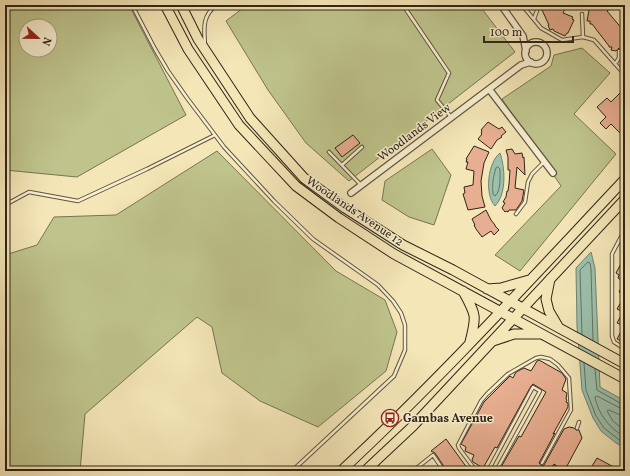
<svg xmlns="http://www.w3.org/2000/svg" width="630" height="476" viewBox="0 0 630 476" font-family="Vollkorn,serif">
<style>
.green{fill:#bfc48c;stroke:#777452;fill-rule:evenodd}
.water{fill:#9cc0ac;stroke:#708270}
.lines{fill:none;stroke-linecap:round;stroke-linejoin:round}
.shore{stroke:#667262;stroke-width:1}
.building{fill:#e7ae91;stroke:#2f2417}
.lane-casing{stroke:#60543f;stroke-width:4.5}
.street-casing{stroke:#60543f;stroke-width:8}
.primary-casing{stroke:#2f2417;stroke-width:11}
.lane{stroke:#f8efd0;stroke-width:2.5}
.street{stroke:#f8efd0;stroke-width:5.5}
.primary{stroke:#f4e6b7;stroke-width:9}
.labels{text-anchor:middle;stroke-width:3;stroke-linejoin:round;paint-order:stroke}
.street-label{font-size:12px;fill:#2f2417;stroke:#f8efd0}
.poi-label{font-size:12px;font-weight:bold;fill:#2f2417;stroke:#f8efd0;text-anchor:start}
</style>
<rect width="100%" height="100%" fill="#f4e6b7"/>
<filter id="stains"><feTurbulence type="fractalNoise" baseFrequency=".005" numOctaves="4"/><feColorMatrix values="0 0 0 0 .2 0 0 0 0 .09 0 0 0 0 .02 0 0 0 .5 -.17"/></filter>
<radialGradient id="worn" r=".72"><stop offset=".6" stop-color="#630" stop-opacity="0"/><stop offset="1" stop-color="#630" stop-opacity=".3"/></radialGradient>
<path class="green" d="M5,5H129L186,115L77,177L5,170ZM26,26H50V50H26Z
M247,5H479L515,52L349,181L306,143L268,90L226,21Z
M582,48L610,73L574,114L616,154L520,271L495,255L561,186L502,99L551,66L554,55Z
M432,149L451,175L434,225L409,217L382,200L385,181Z
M217,151L336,271L385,300L397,332L386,371L318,427L260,401L222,373L212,327L197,317L85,414L80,471H5V255L37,245L54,217L116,215Z"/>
<path class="water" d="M500,153C505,167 507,194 495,206C484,194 488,162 500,153Z
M591,252L595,268L600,387L625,401V448L616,443L601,431L593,418L582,390L577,326L576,268Z"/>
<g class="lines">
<path class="shore" d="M498,167L500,169C500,177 501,191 495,196L493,194C492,185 493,177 496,168Z
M582,334L580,270L588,262L590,263L591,269L593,340
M584,363L586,390L596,416L604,428L618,439L625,443
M595,369L597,390L622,404H625
M625,409L620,408L597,396L595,397C598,414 610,429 625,437
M625,415L618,414L609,410L607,411L613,421L625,431"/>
</g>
<path class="building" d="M543,5H567L563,13L573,17L572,19L574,20L568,33H567L565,36L554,31L553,29L550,30L548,25H549L542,10L544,8Z
M590,5H615L607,11L623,30H625V50L619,48L616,51L611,50L612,47H609V46L592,24H590V21H587Z
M623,90L625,93V129L620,133L611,124L606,129L600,123L606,117L597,107L607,98L611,102Z
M488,122L499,129L502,127L506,132L501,136L502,137L497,140L491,149L478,139L482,134L481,133L482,131L481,130Z
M353,135L360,143L342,157L335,148Z
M474,146L489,152L484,163L481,181L482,196L485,207L468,210L463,194L465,193L464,187L473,185L474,171L466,169L468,162H466L467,159H466Z
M512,149L515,154L522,153L523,158L524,157L525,175L517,167L515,188L524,190L522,201L516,210H509L508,212L506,211L505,212L502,208L505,203L503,202L506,197L507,191H508L509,184L510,170H508V157L506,150Z
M486,210L491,220L495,225V226L499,230L494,235L491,231L482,237L476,229L474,225H475L472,219Z
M625,256V343L617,339L624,326L617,323L623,312L617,309L625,295L619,292L624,282L618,278L619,275L616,273Z
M539,360L562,373L566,379L562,390L567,393L566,399L567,400L566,402L568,403V407L553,434L555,433L539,463L542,466L544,465L564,429L569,427L574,428L576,430H579L582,438L567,466L557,469V466L554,464L549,471H507L501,467L519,436L521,437L546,392L533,384L531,386L497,448L495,447L483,468L473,462L472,460L474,455L465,451L466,447L461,444L484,402L510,376L513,378L516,372L524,368L531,371L537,361Z
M446,439L465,465L470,471H447L435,453L431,451Z
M597,458L621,471H589Z"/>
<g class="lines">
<defs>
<path id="lane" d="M132,5L155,49L168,71L187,98L224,147L274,201L313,239L378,285L393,301L401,313L405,325V350L394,376L292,471
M403,5L449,73L437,100L451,117
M522,5L541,28L562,40L583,37L594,40L625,75
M582,14L583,37
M534,19L539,5
M205,45C204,28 202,17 216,5
M615,64L619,58V51
M329,152L361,185
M342,165L362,147
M5,205L29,192L78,201L147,169L215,135
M516,214L525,202L528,182L532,174L544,162
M625,233L622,235L612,254V336L614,342L625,349
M577,428L579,422
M413,471L433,455L444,471
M476,471L459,448L458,445L481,401L487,394L508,374L536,358L541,357L550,359L558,365L569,378L571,410L542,463
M488,471L533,387L540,391L496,471
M552,471L555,467"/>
<path id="street" d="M501,5L523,36L526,51
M525 53a11 11 0 1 1 22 0a11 11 0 1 1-22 0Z
M489,89L553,173
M351,193L521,65L531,62"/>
<path id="primary" d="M165,5L188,49L239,125L296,186L339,218L394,254L625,379
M181,5L198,39L250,118L304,178L345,208L403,245L453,270L625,364
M550,279L546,299L549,311L559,328
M487,289L501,288L529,280
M463,291C476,315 477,315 470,342
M493,341L514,334H539
M341,471C441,378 532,278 625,179
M365,471L413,426L625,199"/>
</defs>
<use href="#lane" class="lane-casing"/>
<use href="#street" class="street-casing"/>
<use href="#primary" class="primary-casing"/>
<use href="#lane" class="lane"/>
<use href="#street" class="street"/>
<use href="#primary" class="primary"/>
</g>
<defs>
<symbol id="bus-ring" viewBox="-11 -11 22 22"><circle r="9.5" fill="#f8efd0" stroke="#8f2418" stroke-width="1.5"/><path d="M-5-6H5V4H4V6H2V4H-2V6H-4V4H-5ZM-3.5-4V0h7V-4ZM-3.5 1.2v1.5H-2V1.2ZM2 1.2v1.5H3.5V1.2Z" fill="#8f2418"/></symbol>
</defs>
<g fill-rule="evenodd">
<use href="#bus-ring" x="380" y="408" width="20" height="20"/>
</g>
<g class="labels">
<g class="street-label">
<text transform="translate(414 132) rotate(-37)" y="4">Woodlands View</text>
<text transform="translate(355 211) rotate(34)" y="4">Woodlands Avenue 12</text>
</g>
<g class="poi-label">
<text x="403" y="422">Gambas Avenue</text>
</g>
</g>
<rect width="630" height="476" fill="none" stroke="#f4e6b7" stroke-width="20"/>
<rect x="6" y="6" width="618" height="464" fill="none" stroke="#2f2417" stroke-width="2"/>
<rect x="10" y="10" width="610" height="456" fill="none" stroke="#2f2417"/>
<g transform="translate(38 38) rotate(112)"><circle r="19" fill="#f8efd0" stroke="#a89e86"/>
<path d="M0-3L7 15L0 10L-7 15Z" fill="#8f2418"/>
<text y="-6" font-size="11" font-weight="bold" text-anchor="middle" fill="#2f2417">N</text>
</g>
<path d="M484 36v6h89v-6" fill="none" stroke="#2f2417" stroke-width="2"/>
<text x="490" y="36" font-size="12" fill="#2f2417" stroke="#f8efd0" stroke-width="3" paint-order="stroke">100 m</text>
<rect width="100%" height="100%" filter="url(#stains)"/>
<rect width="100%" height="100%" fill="url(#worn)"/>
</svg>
